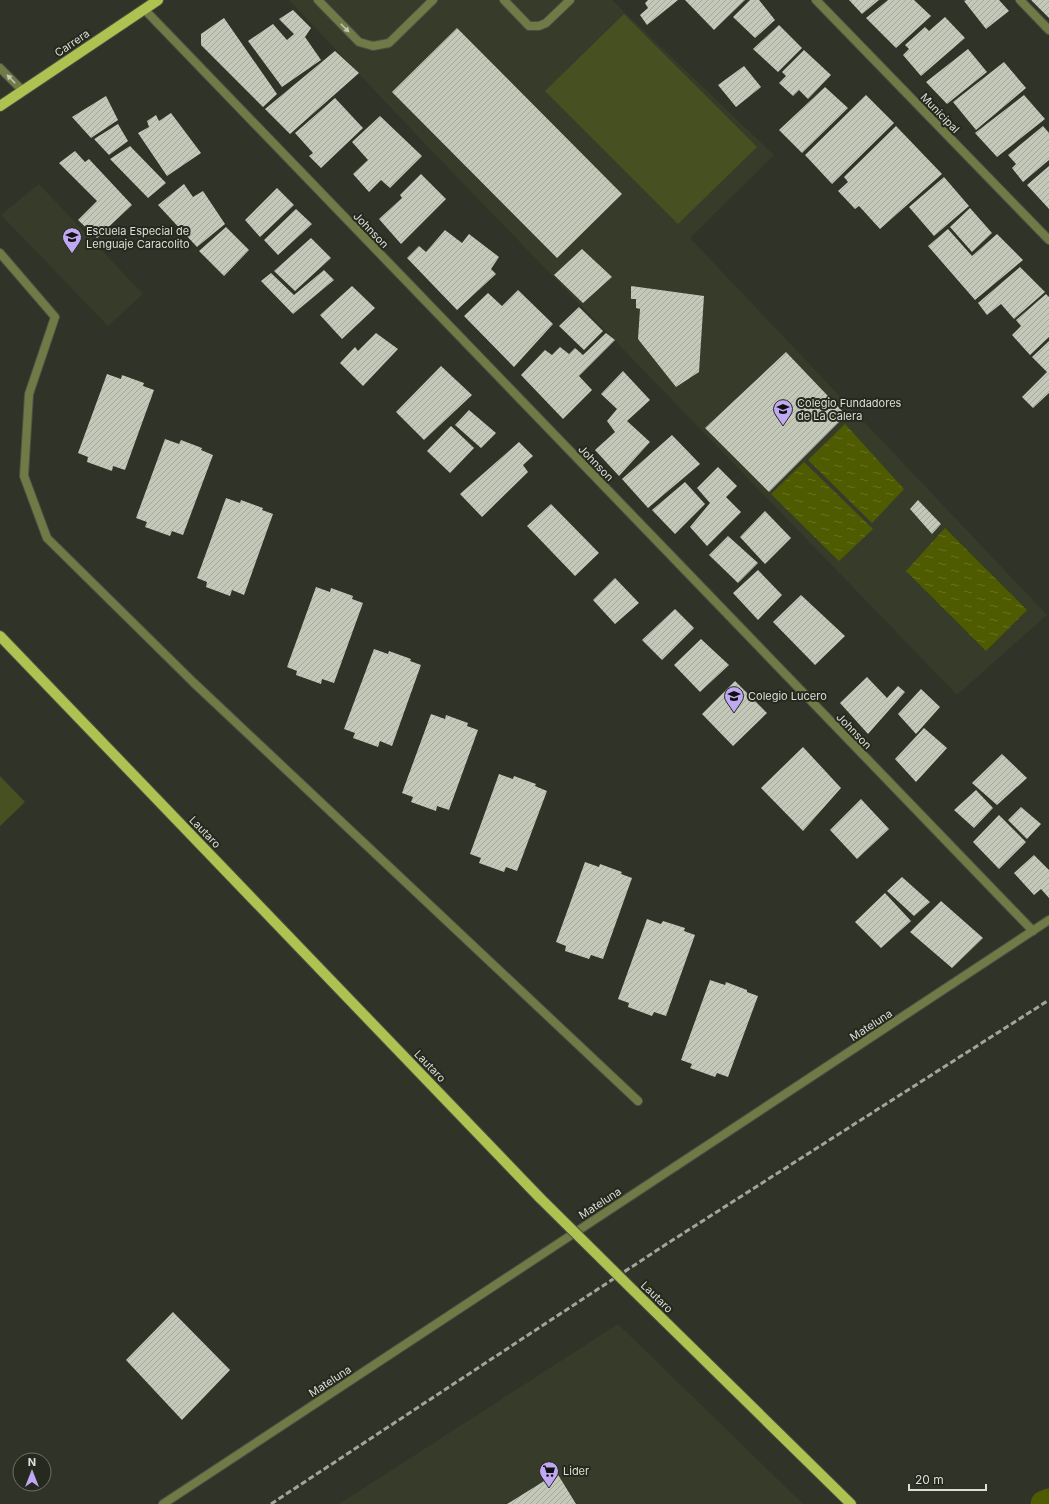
<svg xmlns="http://www.w3.org/2000/svg" width="1049" height="1504" viewBox="0 0 1049 1504" font-family="Inter,sans-serif">
<style>
.built{fill:#373b29}
.garden{fill:#475021}
.water{fill:url(#water-ripples)}
.lines{fill:none;stroke-linecap:round;stroke-linejoin:round}
.canal{stroke:#4f5b00;stroke-width:27}
.building{fill:url(#building-hatch)}
.service-casing{stroke:#4c4f43;stroke-width:10}
.pedestrian-casing{stroke:#4c4f43;stroke-width:10}
.minor-casing{stroke:#4c4f43;stroke-width:10}
.primary-casing{stroke:#4c4f43;stroke-width:12}
.service{stroke:#707a47;stroke-width:8}
.pedestrian{stroke:#707a47;stroke-width:8}
.minor{stroke:#707a47;stroke-width:8}
.primary{stroke:#aec251;stroke-width:10}
.rail{stroke:#a3a59b;stroke-width:3;stroke-dasharray:6 3;stroke-linecap:butt}
.primary-bridge-casing{stroke:#4c4f43;stroke-width:12;stroke-linecap:butt}
.primary-bridge{stroke:#aec251;stroke-width:10}
.oneway{fill:#c2c6b3}
.labels{text-anchor:middle;stroke-width:4;stroke-linejoin:round;paint-order:stroke}
.street-label{font-size:11px;fill:#dddfd7;stroke:#26291e}
.poi-label{font-size:11px;fill:#dddfd7;stroke:#26291e;text-anchor:start}
</style>
<defs>
<pattern id="water-ripples" width="26" height="14" patternUnits="userSpaceOnUse"><rect width="26" height="14" fill="#4f5b00"/><path d="M2 4q2-2 4 0t4 0M15 11q2-2 4 0t4 0" fill="none" stroke="#687224"/></pattern>
<pattern id="building-hatch" width="6" height="6" patternUnits="userSpaceOnUse"><rect width="6" height="6" fill="#c4c8b9"/><path d="M-1 1l2-2M0 6l6-6M5 7l2-2" fill="none" stroke="#a4a79b"/></pattern>
</defs>
<rect width="100%" height="100%" fill="#303327"/>
<path class="built" d="M289,0H612L774,155L690,238L1047,615L957,695L430,149Z
M39,184L143,294L108,326L1,215Z
M618,1324L803,1504H339Z"/>
<path class="garden" d="M624,14L757,147L678,224L545,91Z
M0,776L25,802L0,826Z"/>
<path class="water" d="M845,424L904,489L872,523L808,460Z
M804,462L873,529L839,561L771,494Z
M945,528L1027,610L986,651L906,571Z"/>
<g class="lines">
<path class="canal" d="M1044,1504L1049,1502"/>
</g>
<path class="building" d="M648,0H678L647,25L640,15L648,8L645,3Z
M685,0H745L714,30Z
M750,0H759L775,20L755,38L733,17Z
M849,0H879L862,14Z
M888,0H914L931,16L896,48L866,18Z
M966,0H999L1009,11L986,29L964,1Z
M1031,0H1049V18Z
M293,10L311,28L305,37L321,60L282,87L248,41L273,24L287,40L294,34L279,19Z
M945,17L965,38L921,76L903,55L909,49L905,45L925,27L929,31Z
M224,18L277,94L263,107L201,45V34Z
M779,25L802,48L778,72L753,49Z
M457,28L622,194L557,258L392,92Z
M968,49L987,72L947,104L926,82Z
M804,50L831,75L808,99L799,90L793,96L779,83L786,76L782,72Z
M335,51L359,73L290,134L265,109Z
M1004,62L1026,88L976,130L953,102Z
M744,66L761,87L736,107L718,85Z
M825,87L848,108L802,153L779,130Z
M866,95L894,123L832,184L805,155Z
M1024,95L1045,119L997,157L975,133Z
M106,96L118,120L91,138L72,117Z
M335,98L363,128L321,168L309,156L313,153L295,133Z
M171,113L201,153L167,176L138,133L149,127L147,121L156,115L159,121Z
M380,116L422,156L390,188L381,180L369,192L353,174L368,160L352,142Z
M118,124L128,141L109,155L94,139Z
M896,126L942,174L880,229L859,206L855,209L838,191L848,182L844,177Z
M1043,126L1049,133V160L1023,182L1012,168L1016,164L1008,155Z
M130,146L166,183L148,198L110,159Z
M75,151L85,162L89,159L132,205L97,238L78,220L97,201L59,163Z
M1049,166V209L1027,185Z
M421,174L446,199L401,244L379,219L402,198L400,195Z
M944,177L969,206L934,236L909,207Z
M184,184L193,197L203,191L225,224L197,247L158,205Z
M277,188L294,205L260,237L245,220Z
M970,208L992,233L972,252L950,227Z
M296,209L312,224L278,255L264,240Z
M226,227L249,250L224,276L199,251Z
M948,229L972,256L997,234L1023,260L975,300L928,246Z
M445,230L462,243L469,234L499,257L491,269L496,274L457,310L407,258L419,246L426,252Z
M311,238L331,258L295,291L274,271Z
M582,249L612,277L583,303L554,275Z
M1020,267L1045,292L1014,319L1001,304L987,315L978,303Z
M324,270L334,280L293,314L261,281L271,273L294,295Z
M352,286L375,308L342,339L320,315Z
M631,286L704,296L699,372L676,387L638,339L640,309L636,308V299H631Z
M518,290L553,324L514,367L464,316L488,293L502,306Z
M1046,294L1049,297V337L1030,355L1012,335L1021,326L1016,320Z
M579,307L603,331L584,350L559,326Z
M376,333L398,349L363,386L340,363L355,347L358,351Z
M606,333L615,340L579,376L592,390L563,419L521,375L545,350L552,355L560,347L569,354L575,348L583,355Z
M1049,341V393L1033,408L1022,397L1047,372L1032,357Z
M786,352L846,415L769,492L705,428Z
M441,366L472,395L424,440L396,412Z
M623,371L650,400L627,421L650,442L619,476L595,450L615,432L607,421L617,409L601,394Z
M107,374L121,379L122,375L144,383L143,386L154,390L125,470L113,466L112,471L87,462L88,457L78,453Z
M469,410L496,433L481,448L455,425Z
M451,426L474,448L450,473L427,451Z
M672,435L700,464L648,508L622,479Z
M165,439L179,444L181,440L202,448L201,450L213,455L183,535L172,531L170,536L145,527L147,522L136,518Z
M519,442L533,456L523,465L528,472L482,517L460,494Z
M718,467L737,486L726,497L741,512L707,546L690,527L710,503L697,488Z
M685,482L705,504L675,534L652,510Z
M226,498L240,503L241,500L263,508L262,510L273,514L244,595L232,590L230,596L206,587L207,582L197,578Z
M918,500L941,524L932,534L910,509Z
M551,504L599,553L575,576L527,526Z
M765,511L791,538L765,564L740,537Z
M728,536L758,563L738,583L709,555Z
M758,570L782,595L758,620L733,593Z
M615,578L639,603L615,624L593,600Z
M316,587L330,592L331,588L353,596L352,599L363,603L334,683L322,679L321,684L296,675L297,671L287,667Z
M801,595L845,636L815,665L773,622Z
M675,609L694,628L662,660L642,640Z
M701,639L729,665L700,692L674,665Z
M374,649L388,654L389,651L411,659L410,661L421,665L392,746L380,741L378,747L353,738L355,733L344,729Z
M867,677L887,698L898,686L905,692L868,734L840,703Z
M735,681L767,713L733,746L702,714Z
M921,689L940,707L916,734L898,714Z
M431,714L445,719L446,715L468,723L467,726L478,730L449,810L437,806L436,811L411,802L413,797L402,793Z
M924,728L947,748L916,782L895,759Z
M803,747L841,788L803,831L761,788Z
M1002,754L1027,778L997,805L972,783Z
M499,774L513,779L514,776L536,784L535,786L547,791L517,871L506,867L504,872L479,863L481,858L470,854Z
M976,790L993,808L974,828L954,810Z
M861,799L889,829L857,859L830,830Z
M1021,807L1041,824L1027,839L1008,820Z
M999,815L1026,842L999,869L973,842Z
M1034,855L1049,870V898L1041,889L1034,895L1014,873Z
M585,862L599,867L600,864L622,872L621,874L632,878L603,959L591,955L589,959L565,951L566,946L556,942Z
M902,877L930,902L914,916L887,891Z
M885,893L911,921L881,948L855,922Z
M941,901L983,938L952,968L910,932Z
M647,919L661,924L663,921L685,928L684,931L695,935L666,1016L654,1012L652,1016L628,1007L629,1003L618,999Z
M710,980L725,985L726,982L747,990V992L758,996L728,1077L717,1073L715,1077L690,1068L692,1064L681,1060Z
M173,1312L230,1370L182,1420L126,1360Z
M557,1473L576,1504H507Z"/>
<g class="lines">
<defs>
<path id="service" d="M318,0L359,42L373,46L389,43L433,0
M504,0L529,26H539L546,23L570,0
M1020,0L1049,30
M0,253L55,317L29,394L24,476L47,538L194,683L638,1101"/>
<path id="pedestrian" d="M163,1504L676,1166"/>
<path id="minor" d="M816,0L1049,240
M144,9L1033,931
M0,68L23,91
M676,1166L1049,920"/>
<path id="primary" d="M0,106L158,0
M0,636L540,1198
M634,1291L851,1504"/>
</defs>
<use href="#service" class="service-casing"/>
<use href="#pedestrian" class="pedestrian-casing"/>
<use href="#minor" class="minor-casing"/>
<use href="#primary" class="primary-casing"/>
<use href="#service" class="service"/>
<use href="#pedestrian" class="pedestrian"/>
<use href="#minor" class="minor"/>
<use href="#primary" class="primary"/>
<path class="rail" d="M271,1504L668,1243L1049,1000"/>
<defs>
<path id="primary-bridge" d="M540,1198L634,1291"/>
</defs>
<use href="#primary-bridge" class="primary-bridge-casing"/>
<use href="#primary-bridge" class="primary-bridge"/>
</g>
<defs><path id="oneway-solid" d="M-6-.8H1V-3.2L6.5 0L1 3.2V.8H-6Z"/></defs>
<g class="oneway">
<use href="#oneway-solid" transform="translate(345 28) rotate(45)"/>
<use href="#oneway-solid" transform="translate(11 79) rotate(-134)"/>
</g>
<defs>
<symbol id="school-pin" viewBox="-11 -11 22 30"><path d="M0 17L-7.5 6A9.5 9.5 0 1 1 7.5 6Z" fill="#c0a8f3" stroke="#26291e"/><path d="M0-5L7-2L0 1L-7-2ZM-4 1L0 2.5L4 1V4Q0 6-4 4Z" fill="#111"/></symbol>
<symbol id="supermarket-pin" viewBox="-11 -11 22 30"><path d="M0 17L-7.5 6A9.5 9.5 0 1 1 7.5 6Z" fill="#c0a8f3" stroke="#26291e"/><path d="M-6-5.5h2.5l.6 2H6L4.5 2H-2.5L-4.4-4H-6ZM-1.5 3.2a1.3 1.3 0 1 0 .1 0ZM3 3.2a1.3 1.3 0 1 0 .1 0Z" fill="#111"/></symbol>
</defs>
<g fill-rule="evenodd">
<use href="#school-pin" x="61" y="226" width="22" height="30"/>
<use href="#school-pin" x="772" y="398" width="22" height="30"/>
<use href="#school-pin" x="723" y="685" width="22" height="30"/>
<use href="#supermarket-pin" x="538" y="1460" width="22" height="30"/>
</g>
<g class="labels">
<g class="street-label">
<text transform="translate(72 43) rotate(-34)" y="4">Carrera</text>
<text transform="translate(940 113) rotate(46)" y="4">Municipal</text>
<text transform="translate(371 230) rotate(46)" y="4">Johnson</text>
<text transform="translate(596 463) rotate(46)" y="4">Johnson</text>
<text transform="translate(854 731) rotate(46)" y="4">Johnson</text>
<text transform="translate(205 832) rotate(46)" y="4">Lautaro</text>
<text transform="translate(871 1025) rotate(-33)" y="4">Mateluna</text>
<text transform="translate(430 1066) rotate(46)" y="4">Lautaro</text>
<text transform="translate(600 1203) rotate(-33)" y="4">Mateluna</text>
<text transform="translate(657 1297) rotate(44)" y="4">Lautaro</text>
<text transform="translate(330 1381) rotate(-33)" y="4">Mateluna</text>
</g>
<g class="poi-label">
<text x="86" y="235">Escuela Especial de<tspan x="86" dy="13">Lenguaje Caracolito</tspan></text>
<text x="797" y="407">Colegio Fundadores<tspan x="797" dy="13">de La Calera</tspan></text>
<text x="748" y="700">Colegio Lucero</text>
<text x="563" y="1475">Lider</text>
</g>
</g>
<g transform="translate(32 1472)"><circle r="19" fill="#26291e" stroke="#6f7268"/>
<path d="M0-3L7 15L0 10L-7 15Z" fill="#c0a8f3"/>
<text y="-6" font-size="11" font-weight="bold" text-anchor="middle" fill="#dddfd7">N</text>
</g>
<path d="M909 1484v6h77v-6" fill="none" stroke="#dddfd7" stroke-width="2"/>
<text x="915" y="1484" font-size="12" fill="#dddfd7" stroke="#26291e" stroke-width="3" paint-order="stroke">20 m</text>
</svg>
